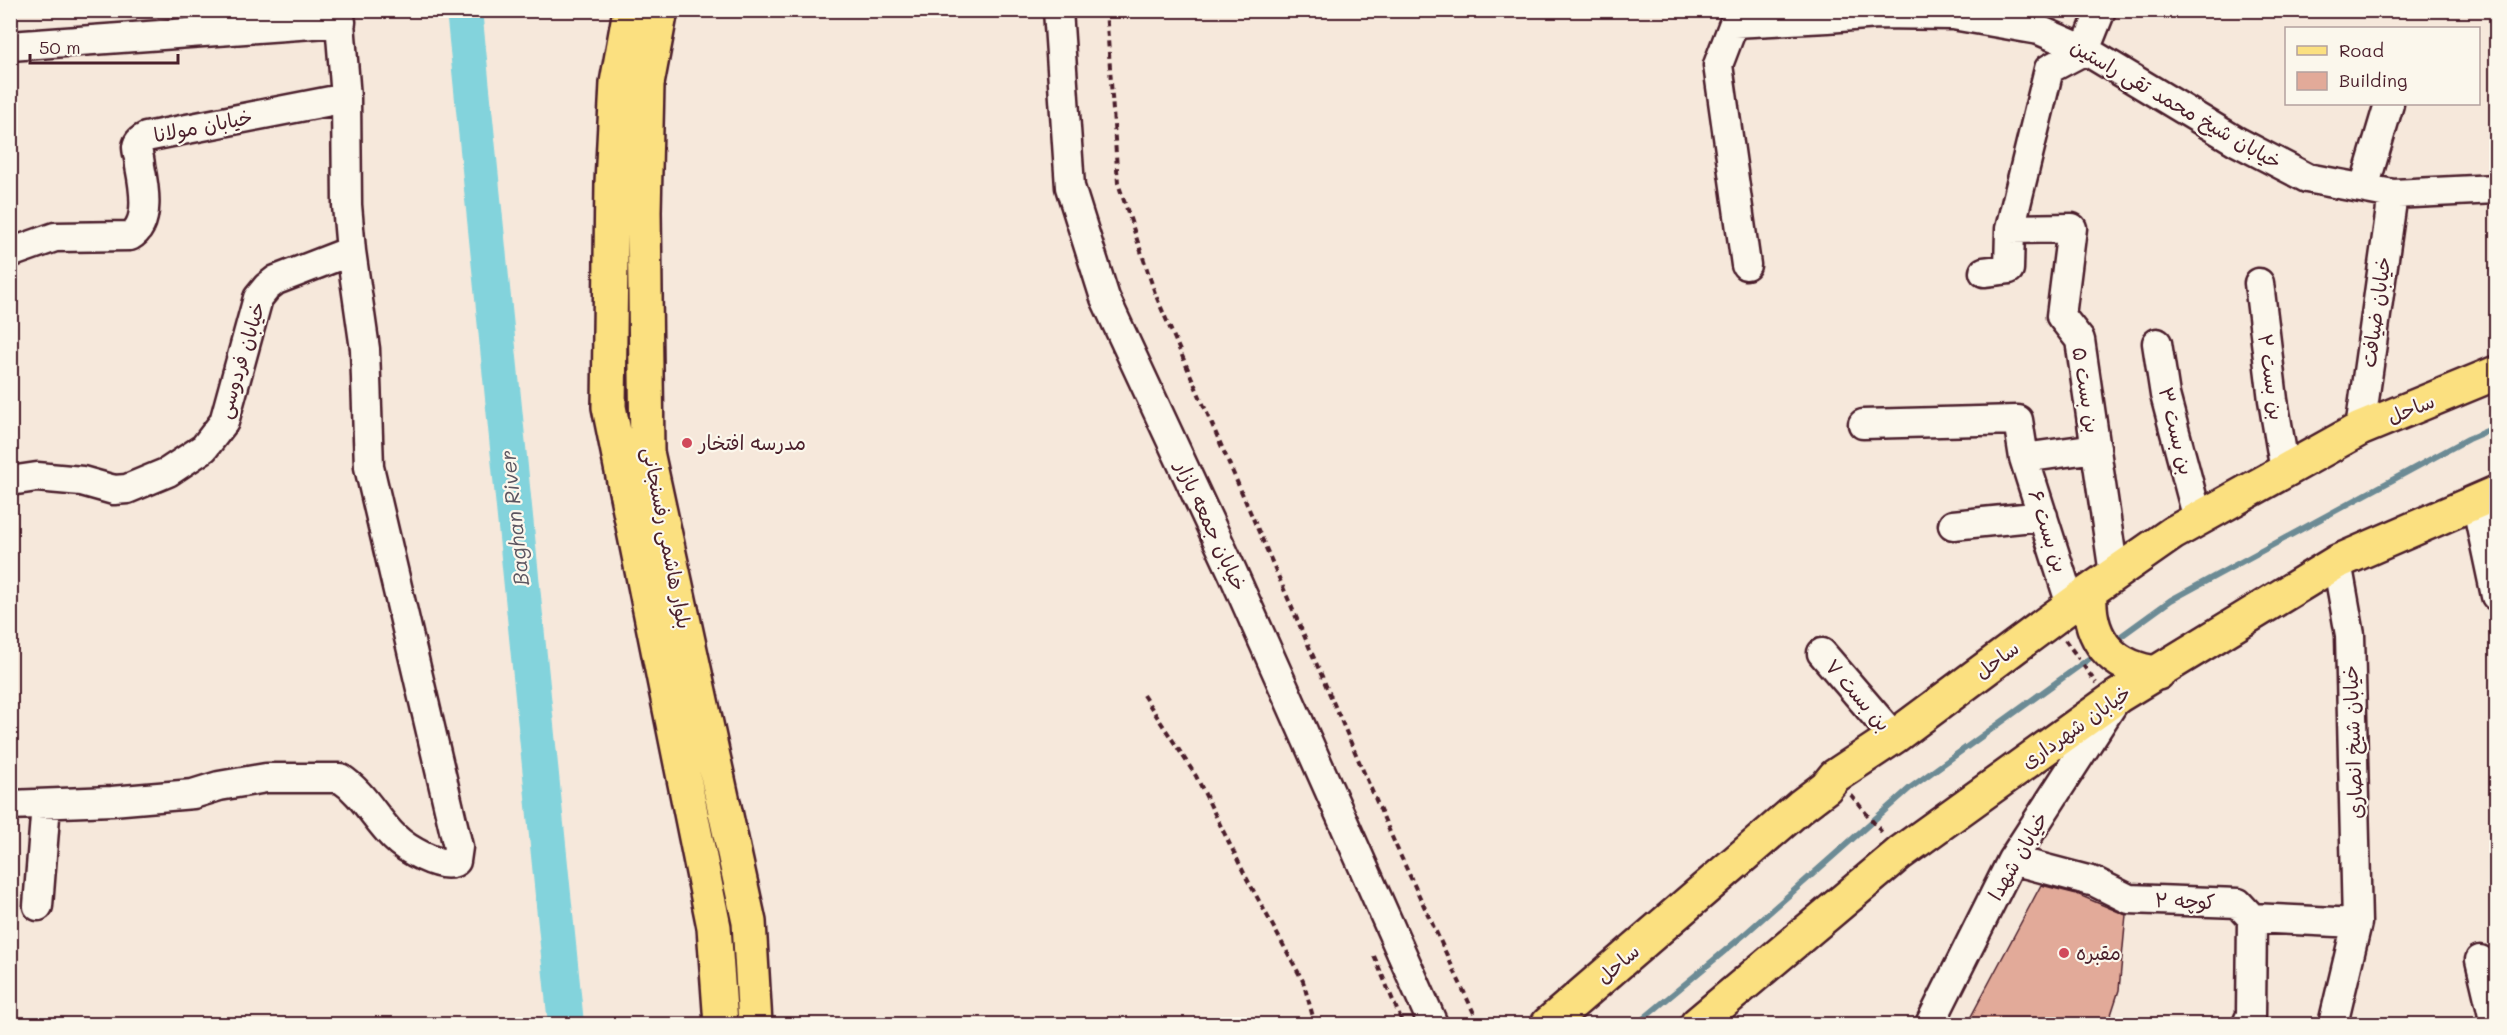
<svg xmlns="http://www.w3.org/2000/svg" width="2507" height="1035" viewBox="0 0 2507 1035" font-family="Mali,'Playpen Sans Arabic',sans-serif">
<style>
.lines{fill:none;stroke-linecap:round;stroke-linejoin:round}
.stream{stroke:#6c8b95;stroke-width:6}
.river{stroke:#83d3dc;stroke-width:36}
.building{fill:#e2aa99;stroke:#4a1f2b;stroke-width:1.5}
.minor-casing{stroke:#4a1f2b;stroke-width:33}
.major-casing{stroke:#4a1f2b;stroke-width:38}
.path{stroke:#4a1f2b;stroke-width:4;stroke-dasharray:6 4.5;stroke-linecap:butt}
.minor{stroke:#fbf7ec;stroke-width:28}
.major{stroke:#fbe080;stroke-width:33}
.poi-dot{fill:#d1495b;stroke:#fbf7ec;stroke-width:2}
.labels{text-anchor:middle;stroke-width:4.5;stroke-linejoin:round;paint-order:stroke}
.street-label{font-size:20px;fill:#4a1f2b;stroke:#fbf7ec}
.poi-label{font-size:20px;fill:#4a1f2b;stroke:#fbf7ec;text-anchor:start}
.water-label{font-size:21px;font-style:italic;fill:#5b5560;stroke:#fbf7ec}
</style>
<rect width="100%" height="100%" fill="#f6e8db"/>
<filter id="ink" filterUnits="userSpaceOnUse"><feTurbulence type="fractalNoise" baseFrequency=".0167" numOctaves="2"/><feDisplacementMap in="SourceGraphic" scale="12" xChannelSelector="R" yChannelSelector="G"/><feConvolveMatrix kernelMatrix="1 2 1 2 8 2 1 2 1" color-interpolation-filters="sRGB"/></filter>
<g filter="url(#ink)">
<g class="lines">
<path class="stream" d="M2113,642L2171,600L2468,439L2496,427
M1637,1024L1745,934L1910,788L2097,653"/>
<path class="river" d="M464,10L566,1024"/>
</g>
<path class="building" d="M2041,885L2077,894L2126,915L2119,990L2108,1024H1967Z"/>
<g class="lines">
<defs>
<path id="minor" d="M1058,10L1070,187L1105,298L1232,571L1433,1024
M1828,10L1827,18L1878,14L1953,15L2039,30L2085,50L2236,141L2307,178L2393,194L2496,189
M2101,10L2085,50L2049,69L2010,229L2072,228L2061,316L2080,340L2114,574
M10,46L341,22
M2364,188L2389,104
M10,253L55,237L130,236C151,224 144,186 140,166C140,160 137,152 137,147C138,141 142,139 146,137L346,98
M1746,265L1718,65L1734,23L1827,18
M1984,272L2009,269L2010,229
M2259,283L2273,400L2285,471
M2157,343L2165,395L2198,519
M1863,424L2018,420L2024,458L2096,448
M2360,429L2393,194
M2024,458L2071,605
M10,481L37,477L82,481L114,490L127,489L168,472L204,448L224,422L258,298L267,287L276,280L351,251L347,205L346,98L339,10
M2476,502L2496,596
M1953,525L2043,516
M1822,653L1894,737
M10,805L112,801L193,794L219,786L266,778H340C363,793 375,818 394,837C405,848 442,871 456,861L458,847L455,834L369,467L365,349L351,251
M2012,860L2095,882L2129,899L2238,903L2252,918L2357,923
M38,906L46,804
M2480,960L2495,1024
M1930,1024L2012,860L2115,701
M2247,1024L2251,1015L2252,918
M2333,1024L2357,923L2350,635L2337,562"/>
<path id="major" d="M630,10L617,83L612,183L609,407L714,927L721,1024
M661,10L647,84L644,211L647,452L749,922L755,1024
M2090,591C2087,638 2111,668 2158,673
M1548,1024L1801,806L1826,787L1835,776L1894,737L2090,591L2173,533L2360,429L2496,373
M1697,1024L1900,853L2118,696L2337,562L2496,493"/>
</defs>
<use href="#minor" class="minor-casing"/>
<use href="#major" class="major-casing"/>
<path class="path" d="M1106,10L1118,183L1156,296L1396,846L1479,1024
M2065,640L2079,659
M2083,665L2096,683
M1143,695L1196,776L1246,877L1303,981L1315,1024
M1851,795L1884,835
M1374,956L1403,1024"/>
<use href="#minor" class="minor"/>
<use href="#major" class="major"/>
</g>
</g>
<g class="poi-dot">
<circle cx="687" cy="443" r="6"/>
<circle cx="2064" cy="953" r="6"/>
</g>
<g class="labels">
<g class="street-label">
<text transform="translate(2176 104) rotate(30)" y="7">خیابان شیخ محمد تقی راستین</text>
<text transform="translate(203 126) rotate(-11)" y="7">خیابان مولانا</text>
<text transform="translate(2376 312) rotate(-82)" y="7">خیابان ضیافت</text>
<text transform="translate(241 360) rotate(-73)" y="7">خیابان فردوسی</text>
<text transform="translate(2271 377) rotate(82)" y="7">بن بست ۲</text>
<text transform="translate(2086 390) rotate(81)" y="7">بن بست ۵</text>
<text transform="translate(2411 409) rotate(-22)" y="7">ساحل</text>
<text transform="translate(2176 431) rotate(76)" y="7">بن بست ۳</text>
<text transform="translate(1211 526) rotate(65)" y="7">خیابان جمعه بازار</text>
<text transform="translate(2048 531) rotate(72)" y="7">بن بست ۶</text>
<text transform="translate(667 538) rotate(79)" y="7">بلوار هاشمی رفسنجانی</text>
<text transform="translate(1997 660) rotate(-37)" y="7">ساحل</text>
<text transform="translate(1858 695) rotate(49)" y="7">بن بست ۷</text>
<text transform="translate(2076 727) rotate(-35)" y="7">خیابان شهرداری</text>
<text transform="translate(2353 742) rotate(-92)" y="7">خیابان شیخ انصاری</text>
<text transform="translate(2018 856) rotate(-60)" y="7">خیابان شهدا</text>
<text transform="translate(2185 901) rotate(2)" y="7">کوچه ۲</text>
<text transform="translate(1618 964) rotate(-41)" y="7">ساحل</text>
</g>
<g class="poi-label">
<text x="699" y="450">مدرسه افتخار</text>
<text x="2076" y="960">مقبره</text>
</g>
<g class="water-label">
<text transform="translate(515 518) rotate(-96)" y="7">Baghan River</text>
</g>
</g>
<rect width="2507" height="1035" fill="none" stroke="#fbf7ec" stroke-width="36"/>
<rect x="18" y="18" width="2471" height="999" fill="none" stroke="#4a1f2b" stroke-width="2" filter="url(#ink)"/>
<rect x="2285" y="27" width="195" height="78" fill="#fbf7ec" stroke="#b4a19f" stroke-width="1.5"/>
<rect x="2297" y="46" width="30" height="9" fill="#fbe080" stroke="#b4a19f" stroke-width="1.5"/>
<text x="2339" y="57" font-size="18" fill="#4a1f2b">Road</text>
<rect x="2297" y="72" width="30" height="18" fill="#e2aa99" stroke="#b4a19f" stroke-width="1.5"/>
<text x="2339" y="87" font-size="18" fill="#4a1f2b">Building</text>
<path d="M30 54v9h148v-9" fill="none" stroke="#4a1f2b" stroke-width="3"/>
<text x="39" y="54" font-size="18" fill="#4a1f2b" stroke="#fbf7ec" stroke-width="4.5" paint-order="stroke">50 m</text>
</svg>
